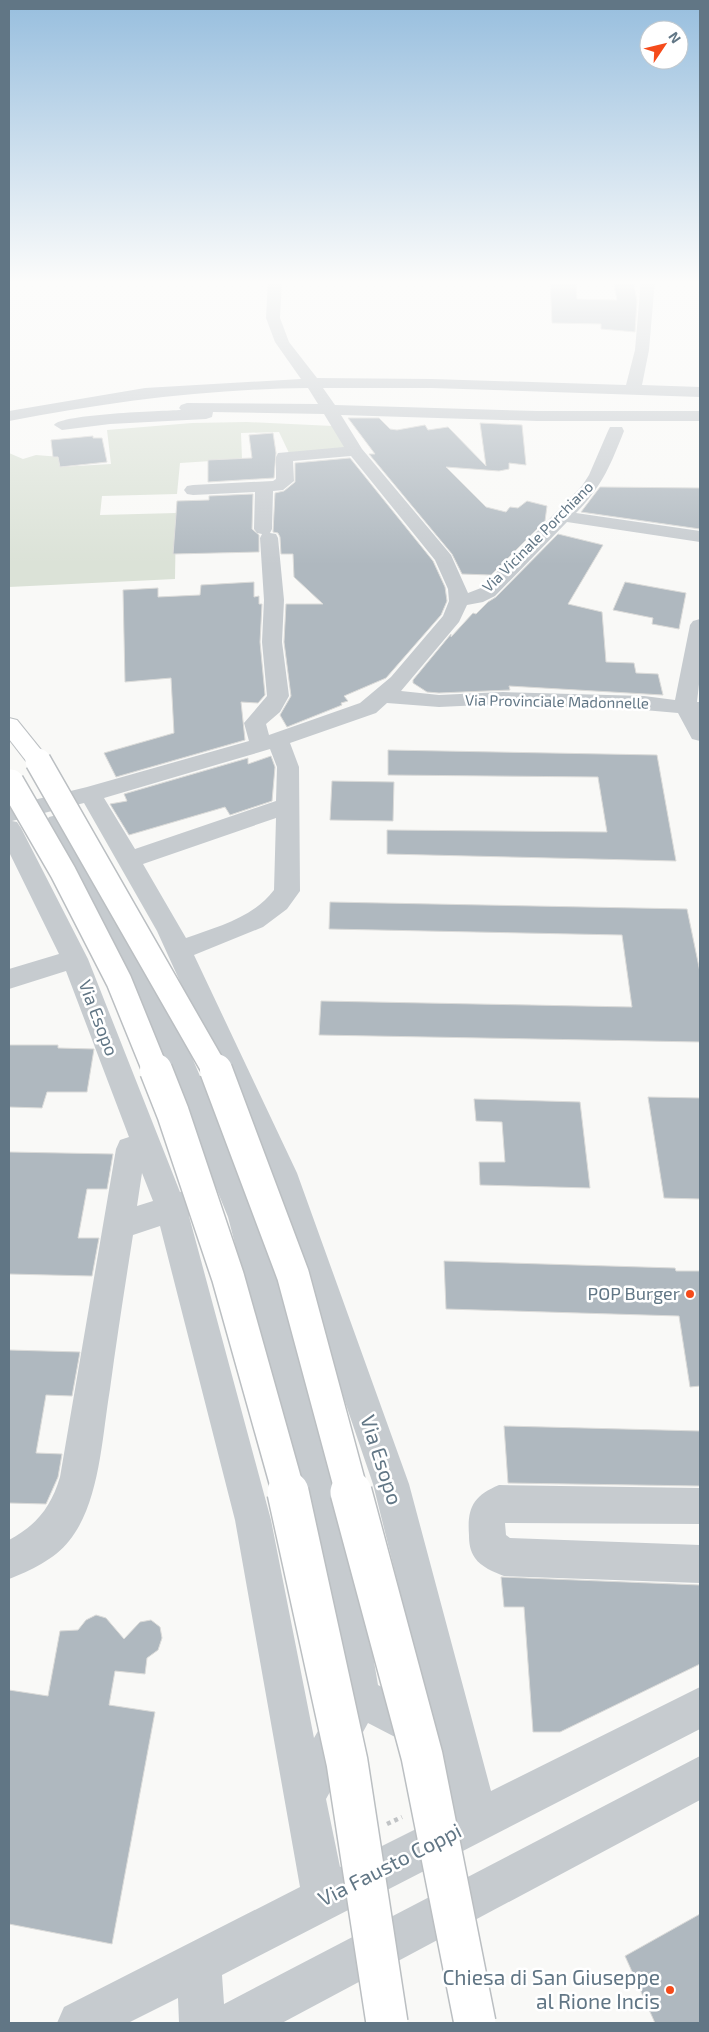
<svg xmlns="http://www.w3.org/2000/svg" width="709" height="2032" viewBox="0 0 709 2032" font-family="'Exo 2',sans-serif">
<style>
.green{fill:#dbe2d7}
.building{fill:#afb8bf;stroke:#dbdbd9}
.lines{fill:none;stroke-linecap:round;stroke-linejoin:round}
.highway-casing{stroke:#bbbfc2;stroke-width:2}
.path{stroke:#c0c3c5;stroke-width:4.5;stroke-dasharray:4 4;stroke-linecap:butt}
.minor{fill:#c6cbcf;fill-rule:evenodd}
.highway{fill:#fff;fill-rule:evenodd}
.highway-bridge-far2-casing{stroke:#bbbfc2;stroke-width:28;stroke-linecap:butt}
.highway-bridge-far1-casing{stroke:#bbbfc2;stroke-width:35;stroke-linecap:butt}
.highway-bridge-casing{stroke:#bbbfc2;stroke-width:44;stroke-linecap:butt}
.highway-bridge-far2{stroke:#fff;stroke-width:25}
.highway-bridge-far1{stroke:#fff;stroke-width:32}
.highway-bridge{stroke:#fff;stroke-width:41}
.poi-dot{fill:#f54b1b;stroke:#fff;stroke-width:2}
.labels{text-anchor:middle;stroke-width:5;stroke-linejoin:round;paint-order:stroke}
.far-street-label{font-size:15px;fill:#617685;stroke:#fff}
.street-label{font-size:18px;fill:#617685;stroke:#fff}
.poi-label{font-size:18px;fill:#617685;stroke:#fff;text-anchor:end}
.near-street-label{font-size:21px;fill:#617685;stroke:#fff}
.near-poi-label{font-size:21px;fill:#617685;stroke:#fff;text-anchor:end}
</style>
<rect width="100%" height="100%" fill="#f9f9f7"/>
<path class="green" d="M247,422L333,426L347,449L289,453L279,432L241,433L242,459L180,463L177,494L102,496L100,515L176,513L175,579L9,587V453L23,459L36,455L61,457L60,467L111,464L107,430L192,423Z"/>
<path class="building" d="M550,280H576L577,299L617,300L613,280H633L637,301L635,332L601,329V324L552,323Z
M348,418H379L390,429L397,430L425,425L428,430L448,427L486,466L480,423L522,425L526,465L509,463V469L499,471L446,467L486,507L506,512L510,507L518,508L527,501L547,506L545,521L491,575L462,574L452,554L369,454H375Z
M273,433L276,453L274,478L208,482V460L252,458L249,435Z
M93,436V438H102L107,462L60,467L58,457H53L51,440Z
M350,458L433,561L445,587L447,601L441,615L386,678L344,696L348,701L341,703L342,705L287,727L280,715L291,696L284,642L286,604H323L294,577L293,554H281L280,537L278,533L273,532L275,493L284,491L295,482V463Z
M600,487L700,488V529L581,512Z
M253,494L252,529L259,535V552L173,554L177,501L209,500V496Z
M558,534L603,545L568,604L602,612L606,662L634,663L636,673L658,674L663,695L509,686L510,690L439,693L427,692L413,683V680L451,634V637L473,613L476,614L488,602L496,597Z
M254,582V597L259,596V604H262L260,642L265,695L258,703L241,702L245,740L116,777L104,753L174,733L171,678L125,682L123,590L158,588V597L200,595L201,585Z
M625,582L686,593L679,629L652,624L653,618L613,610Z
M388,750L657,755L676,861L387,854V830L607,832L598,777L388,775Z
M271,756L275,767L272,801L230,815L225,807L129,835L110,804L127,801L124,794L248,758V764Z
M332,781L394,782L393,821L330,820Z
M330,902L687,909L700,972V1042L319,1035L321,1001L632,1007L622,935L329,929Z
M9,1045H58V1048L94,1049L87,1092H47L42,1108L9,1107Z
M648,1097L700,1098V1199L664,1198Z
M474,1099L580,1102L590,1188L480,1185L479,1162H505L502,1122L476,1121Z
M9,1152L113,1154L107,1189H87L78,1238H99L92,1276L9,1274Z
M444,1261L675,1268L676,1271H700V1386L690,1387L679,1316L446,1309Z
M9,1350L80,1352L72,1396L46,1395L36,1453L62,1454L58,1477L46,1504L9,1503Z
M504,1426L700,1431V1486L508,1483Z
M501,1577L700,1585V1664L560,1732H533L524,1607H504Z
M96,1615L106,1618L124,1639L140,1622L151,1620L160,1627L162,1638L158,1650L147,1658L145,1674L115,1671L109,1705L155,1712L112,1944L9,1924V1690L48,1696L60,1631L78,1630L86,1620Z
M700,1914V2023H655L625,1956Z"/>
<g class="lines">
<defs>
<path id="highway" d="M9,718L17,720L46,756L49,761L46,766L38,768L30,766L9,739Z"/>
</defs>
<use href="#highway" class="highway-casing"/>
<path class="path" d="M387,1824L402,1817"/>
<path class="minor" d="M268,280H282L280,318L289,342L317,378L432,379L626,385L635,350L641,280H655L649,350L642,385L700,387V397L432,388H323L335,405L537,411H700V421H537L341,415L362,449L451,555L468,593L481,588L582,486L589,475L608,431L610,427H622L624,431C610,466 603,485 576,513L700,531V542L567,522L495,596L483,602L467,605L459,622L401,691L439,695L503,692L644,696L675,700L690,625L693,621L700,619V675L697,702H700V741L692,739L678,713L644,710L503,704L439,707L387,703L376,713L290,743L299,767L300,891L287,909L263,927L194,955L297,1173L409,1484L491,1791L700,1687V1729L222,1975L224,2004L700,1756V1800L282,2023H179L178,1998L128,2023H57L64,2007L300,1887L235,1520L160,1226L133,1235C125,1286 117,1337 110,1389C102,1436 100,1503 69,1541C55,1559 30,1571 9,1579V1540C37,1525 51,1507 60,1477L116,1149L120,1140L129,1137L66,971L9,989V969L59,954L9,852V806L87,787L249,741L244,723L267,696L262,642L264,600L260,538L262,534L257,533L254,529L255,492L193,495L187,494L184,490L187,486L193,485L273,481L276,479V457L278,453L344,447L324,414L213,412L212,417L206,419L110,424L62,430L54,425C61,414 162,411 181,410L179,408L181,405L187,403L318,404L308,388C207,389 108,402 9,421V411L145,388L301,379L275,342L266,318ZM351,456L435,560L448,589L449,601L443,616L391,677L360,703L269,735L266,724L280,712L289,696L282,642L284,600L278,538L276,534L270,533L272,529L273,491L283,490L294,481L293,461ZM270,749L277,767L276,801L135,849L104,798ZM84,803L157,931L267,1173L373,1484L430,1713L378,1685L361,1584L260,1217L165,994L65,817L57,815L49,817L45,823L137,994L228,1217L323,1584L339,1694L314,1738L271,1520L189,1216L198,1212L203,1203L198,1194L187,1190L180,1192L88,959L21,828L17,822L12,821ZM276,818L274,890C254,917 217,927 186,938L143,864ZM142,1173L153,1201L137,1206ZM368,1723L422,1751L437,1743L454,1810L340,1867L326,1799Z
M499,1485L700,1488V1524L505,1523L506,1535L510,1538L700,1545V1583L504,1576C494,1572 481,1567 475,1558C470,1551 469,1543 469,1535C467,1508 473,1496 499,1485Z"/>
<use href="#highway" class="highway"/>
<defs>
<path id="highway-bridge-far2" d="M38,761L216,1072
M11,782L63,872L119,981L156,1072"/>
<path id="highway-bridge-far1" d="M156,1070L173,1113L228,1277L289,1494
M216,1070L293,1275L352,1494"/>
<path id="highway-bridge" d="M288,1492L347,1762L387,2023
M351,1492L422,1756L475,2023"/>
</defs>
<use href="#highway-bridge-far2" class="highway-bridge-far2-casing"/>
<use href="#highway-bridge-far1" class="highway-bridge-far1-casing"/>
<use href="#highway-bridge" class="highway-bridge-casing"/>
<use href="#highway-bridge-far2" class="highway-bridge-far2"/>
<use href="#highway-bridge-far1" class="highway-bridge-far1"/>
<use href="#highway-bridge" class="highway-bridge"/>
</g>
<linearGradient id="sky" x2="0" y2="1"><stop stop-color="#97bede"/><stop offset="0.5" stop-color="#fcfcfb"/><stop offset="1" stop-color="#fcfcfb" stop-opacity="0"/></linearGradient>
<rect width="709" height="565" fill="url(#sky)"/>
<g class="poi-dot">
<circle cx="690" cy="1294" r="5"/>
<circle cx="670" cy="1990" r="5"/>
</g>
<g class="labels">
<g class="far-street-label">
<text transform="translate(538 537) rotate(-45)" y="5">Via Vicinale Porchiano</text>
<text transform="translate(557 702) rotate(1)" y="5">Via Provinciale Madonnelle</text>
</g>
<g class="street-label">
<text transform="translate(98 1018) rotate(69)" y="6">Via Esopo</text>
</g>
<g class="poi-label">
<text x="680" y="1300">POP Burger</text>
</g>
<g class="near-street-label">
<text transform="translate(381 1460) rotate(72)" y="7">Via Esopo</text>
<text transform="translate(390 1865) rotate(-27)" y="7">Via Fausto Coppi</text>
</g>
<g class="near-poi-label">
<text x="660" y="1985">Chiesa di San Giuseppe<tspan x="660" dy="24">al Rione Incis</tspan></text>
</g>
</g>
<rect width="709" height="2032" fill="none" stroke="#617685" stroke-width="20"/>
<g transform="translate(664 45) rotate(55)"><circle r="24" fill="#ffffff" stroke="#c0c8ce"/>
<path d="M0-4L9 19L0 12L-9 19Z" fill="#f54b1b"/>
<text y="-8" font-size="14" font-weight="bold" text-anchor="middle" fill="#617685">N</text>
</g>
</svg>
